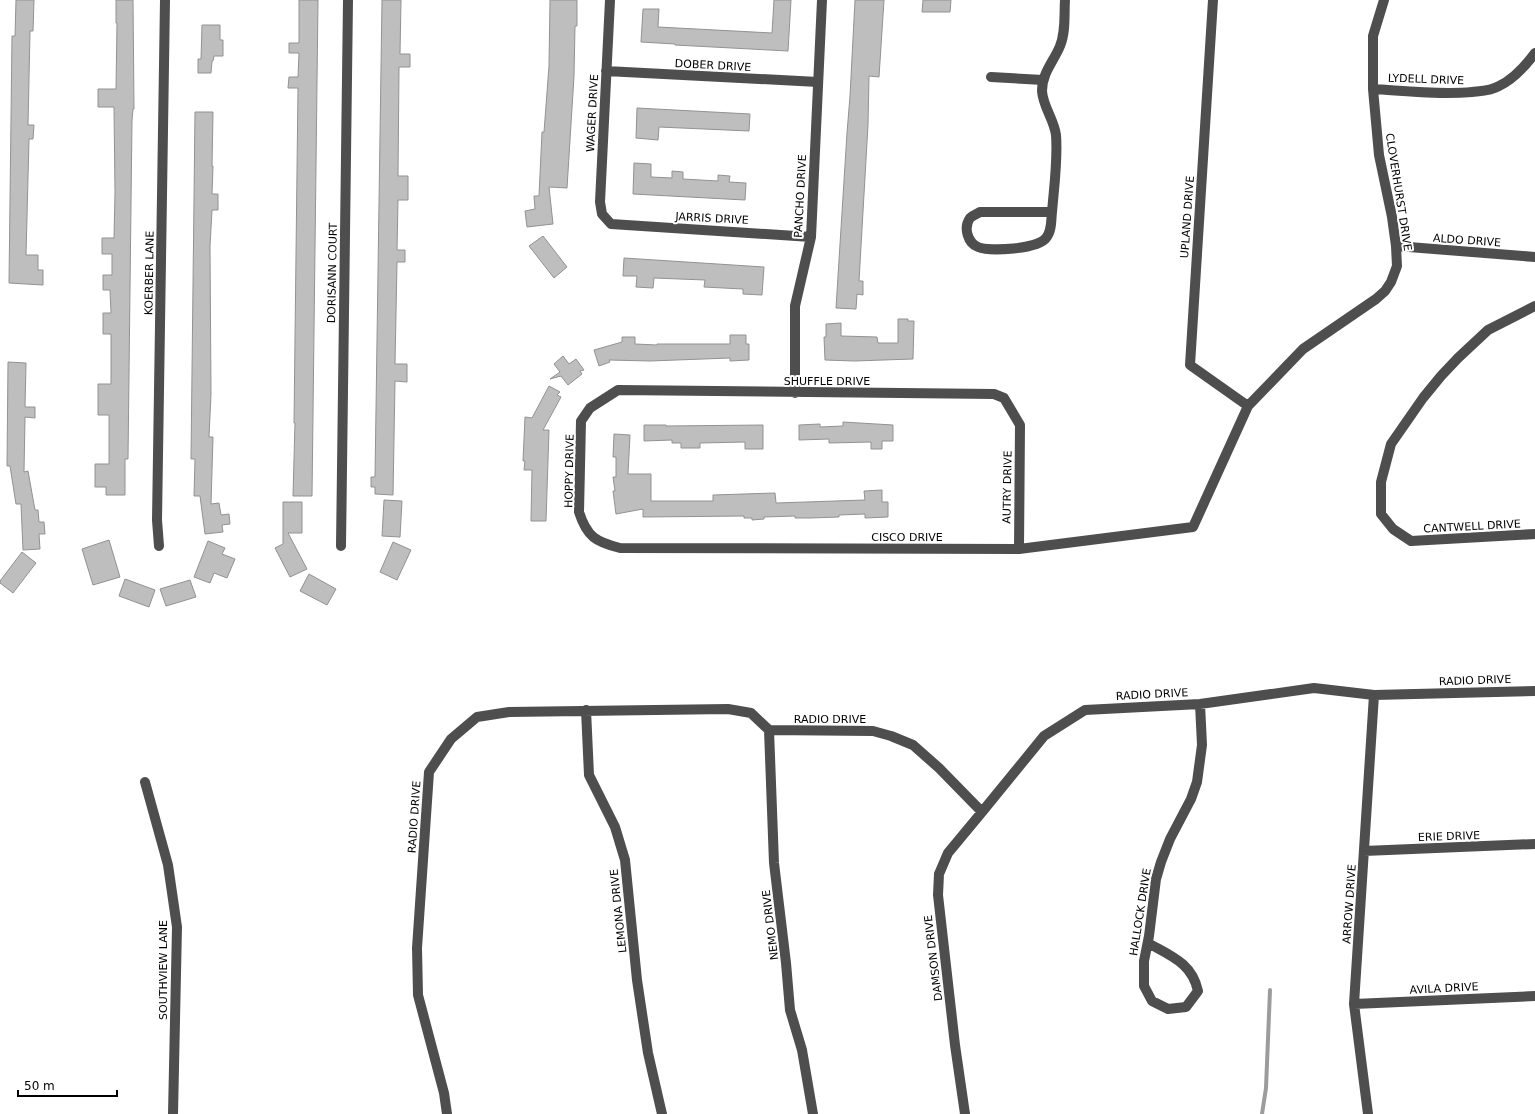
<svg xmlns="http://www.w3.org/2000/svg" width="1535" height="1114" viewBox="0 0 1535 1114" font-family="'DejaVu Sans',sans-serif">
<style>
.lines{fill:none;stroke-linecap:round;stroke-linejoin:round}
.stream{stroke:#9c9c9c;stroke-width:4}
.building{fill:#bebebe;stroke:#929292}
.minor{stroke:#4e4e4e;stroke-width:10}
.labels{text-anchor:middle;stroke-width:4;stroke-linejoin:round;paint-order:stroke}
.street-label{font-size:11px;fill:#000;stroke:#fff}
</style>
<rect width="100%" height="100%" fill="#fff"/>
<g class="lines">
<path class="stream" d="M1262,1114L1266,1088L1270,990"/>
</g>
<path class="building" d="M16,0H34L33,31H30L28,125H34L33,139H29L26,255H38V270H43V285L9,283L12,36H15Z
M116,0H133L134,109H133L132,120L128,459H125V495H106V487H95V464H109V415H98V384H111V334H103V313H111L110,290H103V275H112V254H102V238H114L115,192L114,107H98V89H116L117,23H116Z
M299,0H318L312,496H293L295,423H294L298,88H288L289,77H298L299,53H289V43H299Z
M382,0H401L400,54H410V67H399L398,176H408V200H398L397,250H405V262H397L395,364H407V382L395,381L393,495L375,494V487H371V477H375Z
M550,0H577V26H575L574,76L567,188L549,187L553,224L527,227L525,211L535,209L534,196H539L542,132H544L549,66Z
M774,0H791L788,51L675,45V44L641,42L643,9H659L658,27L772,33Z
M855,0H884L879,77L869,76L868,125L859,281H863V295L857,294L856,309L836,308L847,133L850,96Z
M923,0H951L950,12H922Z
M202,25H220V40H223V56H214L213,61H212L211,73H198V59H201Z
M637,108L750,114L749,131L659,127L658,140L636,138Z
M195,112H213L212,166H213L212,194H218V210H212L210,246L211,394L209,437H213L211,504L219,503L221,515L229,514L230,524L222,525L223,532L205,534L200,496H194L195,459H191Z
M634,163L651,164V177L672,178V171L683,172V179L718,181V175L730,176L729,182L746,183L745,200L633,194Z
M543,236L567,267L554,278L529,246Z
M624,258L764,267L762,295L743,294V289L704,287L705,280L654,278L653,288L636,287L637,276H623Z
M898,319H908V321H914L913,359L854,361L825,360L824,337H826V324L841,323V336L877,337L878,343H898Z
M730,335H746V344H749V360L730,361V358L650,361L609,360L610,362L599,366L594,350L622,342V337H635V344L657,345V344H730Z
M563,356L569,364L576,359L584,370L580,371L582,374L568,385L561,376L550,379L560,372L554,364Z
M8,362L26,363L25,407H35V418L25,417L24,472L28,471L35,510H38L39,522H44L45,534H39L40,549L23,550L21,504H16L10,466H7Z
M549,386L560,392L557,395L561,397L543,430H549L546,521H531L532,470H524L525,461H523L525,417L532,418Z
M843,422L893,425V441H882V449H871V442L829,443V439L799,440V425L820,424V427L843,426Z
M644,425H666V426L763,425V449H745V442L700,443V448H681V443H672V440L644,441Z
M614,434L630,435L628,474H651V501H713V495L775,493L776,503L865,500L864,491L882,490V502H888V517L865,518V514L839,515V517L810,518H795V516L764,517V519L752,520V518H744V516L643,517V509L616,514L613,491H615L613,477H616V457H613Z
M384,500L402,501L400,537L382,536Z
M283,502H302V533H288L307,569L290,577L275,548L283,544Z
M109,540L120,577L93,585L82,549Z
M208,541L225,548L222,554L235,559L227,578L214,573L210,583L194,577Z
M393,542L411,550L397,580L380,572Z
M22,552L36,563L13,593L0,583V581Z
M309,574L336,589L327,605L300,591Z
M125,579L155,590L149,607L119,596Z
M190,580L196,597L166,606L160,589Z"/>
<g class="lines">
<path class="minor" d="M610,0L600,202L602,214L611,224L811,237
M1213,0L1190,365L1248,406
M606,71L818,82
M991,77L1043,80
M1373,89C1406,91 1440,95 1472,92C1481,91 1491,91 1499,86C1514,79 1526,65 1535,53
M980,212H1052C1051,220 1052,231 1046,238C1038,249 990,252 978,247C968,243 963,228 970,218C973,215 977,214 980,212Z
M1052,212C1054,187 1058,160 1056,135C1054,119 1043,107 1042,91C1042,73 1054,61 1060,46C1066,32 1064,14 1065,0
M1396,246L1535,257
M1535,306L1488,330L1458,358L1441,376L1423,398L1391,444L1381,482V514L1393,529L1411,541L1535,534
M795,393V306L811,237L822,0
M159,546L157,520L165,0
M341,546L348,0
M1019,549L1020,425L1004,398L994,394L618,390L590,408L581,421L579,512C587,537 596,542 620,548L1019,549L1193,527L1248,406L1303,349L1376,299L1385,291L1391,282L1397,266L1396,246L1392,217L1379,155L1373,89V36L1384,0
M586,710L589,775L615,827L625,860L637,980L648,1053L662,1114
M769,730L774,863L786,963L790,1010L802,1050L813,1114
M145,782L168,865L177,927L173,1114
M1364,851L1535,844
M1148,943C1171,956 1192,963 1198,991L1186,1007L1168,1009L1152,1001L1144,986V961L1149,936L1156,879L1161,862L1170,839L1191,799L1197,782L1202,745L1200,704
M1354,1004L1535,996
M447,1114L444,1093L418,995L417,948L429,772L451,739L477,717L509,712L728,709L751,713L769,730L873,731L891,736L913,745L939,768L982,812L1044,736L1085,710L1200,704L1314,688L1374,695L1535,691
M965,1114L955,1045L938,895L939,874L948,853L982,812
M1368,1114L1354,1004L1374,695"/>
</g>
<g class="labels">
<g class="street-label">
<text transform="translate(713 65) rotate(3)" y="4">DOBER DRIVE</text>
<text transform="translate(1426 79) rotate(2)" y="4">LYDELL DRIVE</text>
<text transform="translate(592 113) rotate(-87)" y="4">WAGER DRIVE</text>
<text transform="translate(1399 192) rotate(81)" y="4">CLOVERHURST DRIVE</text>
<text transform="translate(800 196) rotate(-87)" y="4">PANCHO DRIVE</text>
<text transform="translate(1187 217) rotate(-86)" y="4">UPLAND DRIVE</text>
<text transform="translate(712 218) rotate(3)" y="4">JARRIS DRIVE</text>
<text transform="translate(1467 240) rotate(4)" y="4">ALDO DRIVE</text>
<text transform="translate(149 273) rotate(-89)" y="4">KOERBER LANE</text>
<text transform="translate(332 273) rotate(-89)" y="4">DORISANN COURT</text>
<text x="827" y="385">SHUFFLE DRIVE</text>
<text transform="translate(569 471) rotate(-89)" y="4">HOPPY DRIVE</text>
<text transform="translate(1007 487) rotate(-89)" y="4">AUTRY DRIVE</text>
<text transform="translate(1472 526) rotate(-3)" y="4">CANTWELL DRIVE</text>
<text x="907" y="541">CISCO DRIVE</text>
<text transform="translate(1475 680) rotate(-2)" y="4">RADIO DRIVE</text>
<text transform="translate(1152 694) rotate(-3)" y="4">RADIO DRIVE</text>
<text x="830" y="723">RADIO DRIVE</text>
<text transform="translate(414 817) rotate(-86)" y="4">RADIO DRIVE</text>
<text transform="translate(1449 836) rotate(-2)" y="4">ERIE DRIVE</text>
<text transform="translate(1349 904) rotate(-86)" y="4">ARROW DRIVE</text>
<text transform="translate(618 911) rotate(-96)" y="4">LEMONA DRIVE</text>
<text transform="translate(1140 912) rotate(-81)" y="4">HALLOCK DRIVE</text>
<text transform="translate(770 925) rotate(-97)" y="4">NEMO DRIVE</text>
<text transform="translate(933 958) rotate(-97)" y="4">DAMSON DRIVE</text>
<text transform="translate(163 970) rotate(-90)" y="4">SOUTHVIEW LANE</text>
<text transform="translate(1444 988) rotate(-3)" y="4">AVILA DRIVE</text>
</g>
</g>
<path d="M18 1090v6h99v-6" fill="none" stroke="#000000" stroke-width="2"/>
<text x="24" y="1090" font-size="12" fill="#000000" stroke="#ffffff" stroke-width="3" paint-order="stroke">50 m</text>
</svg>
